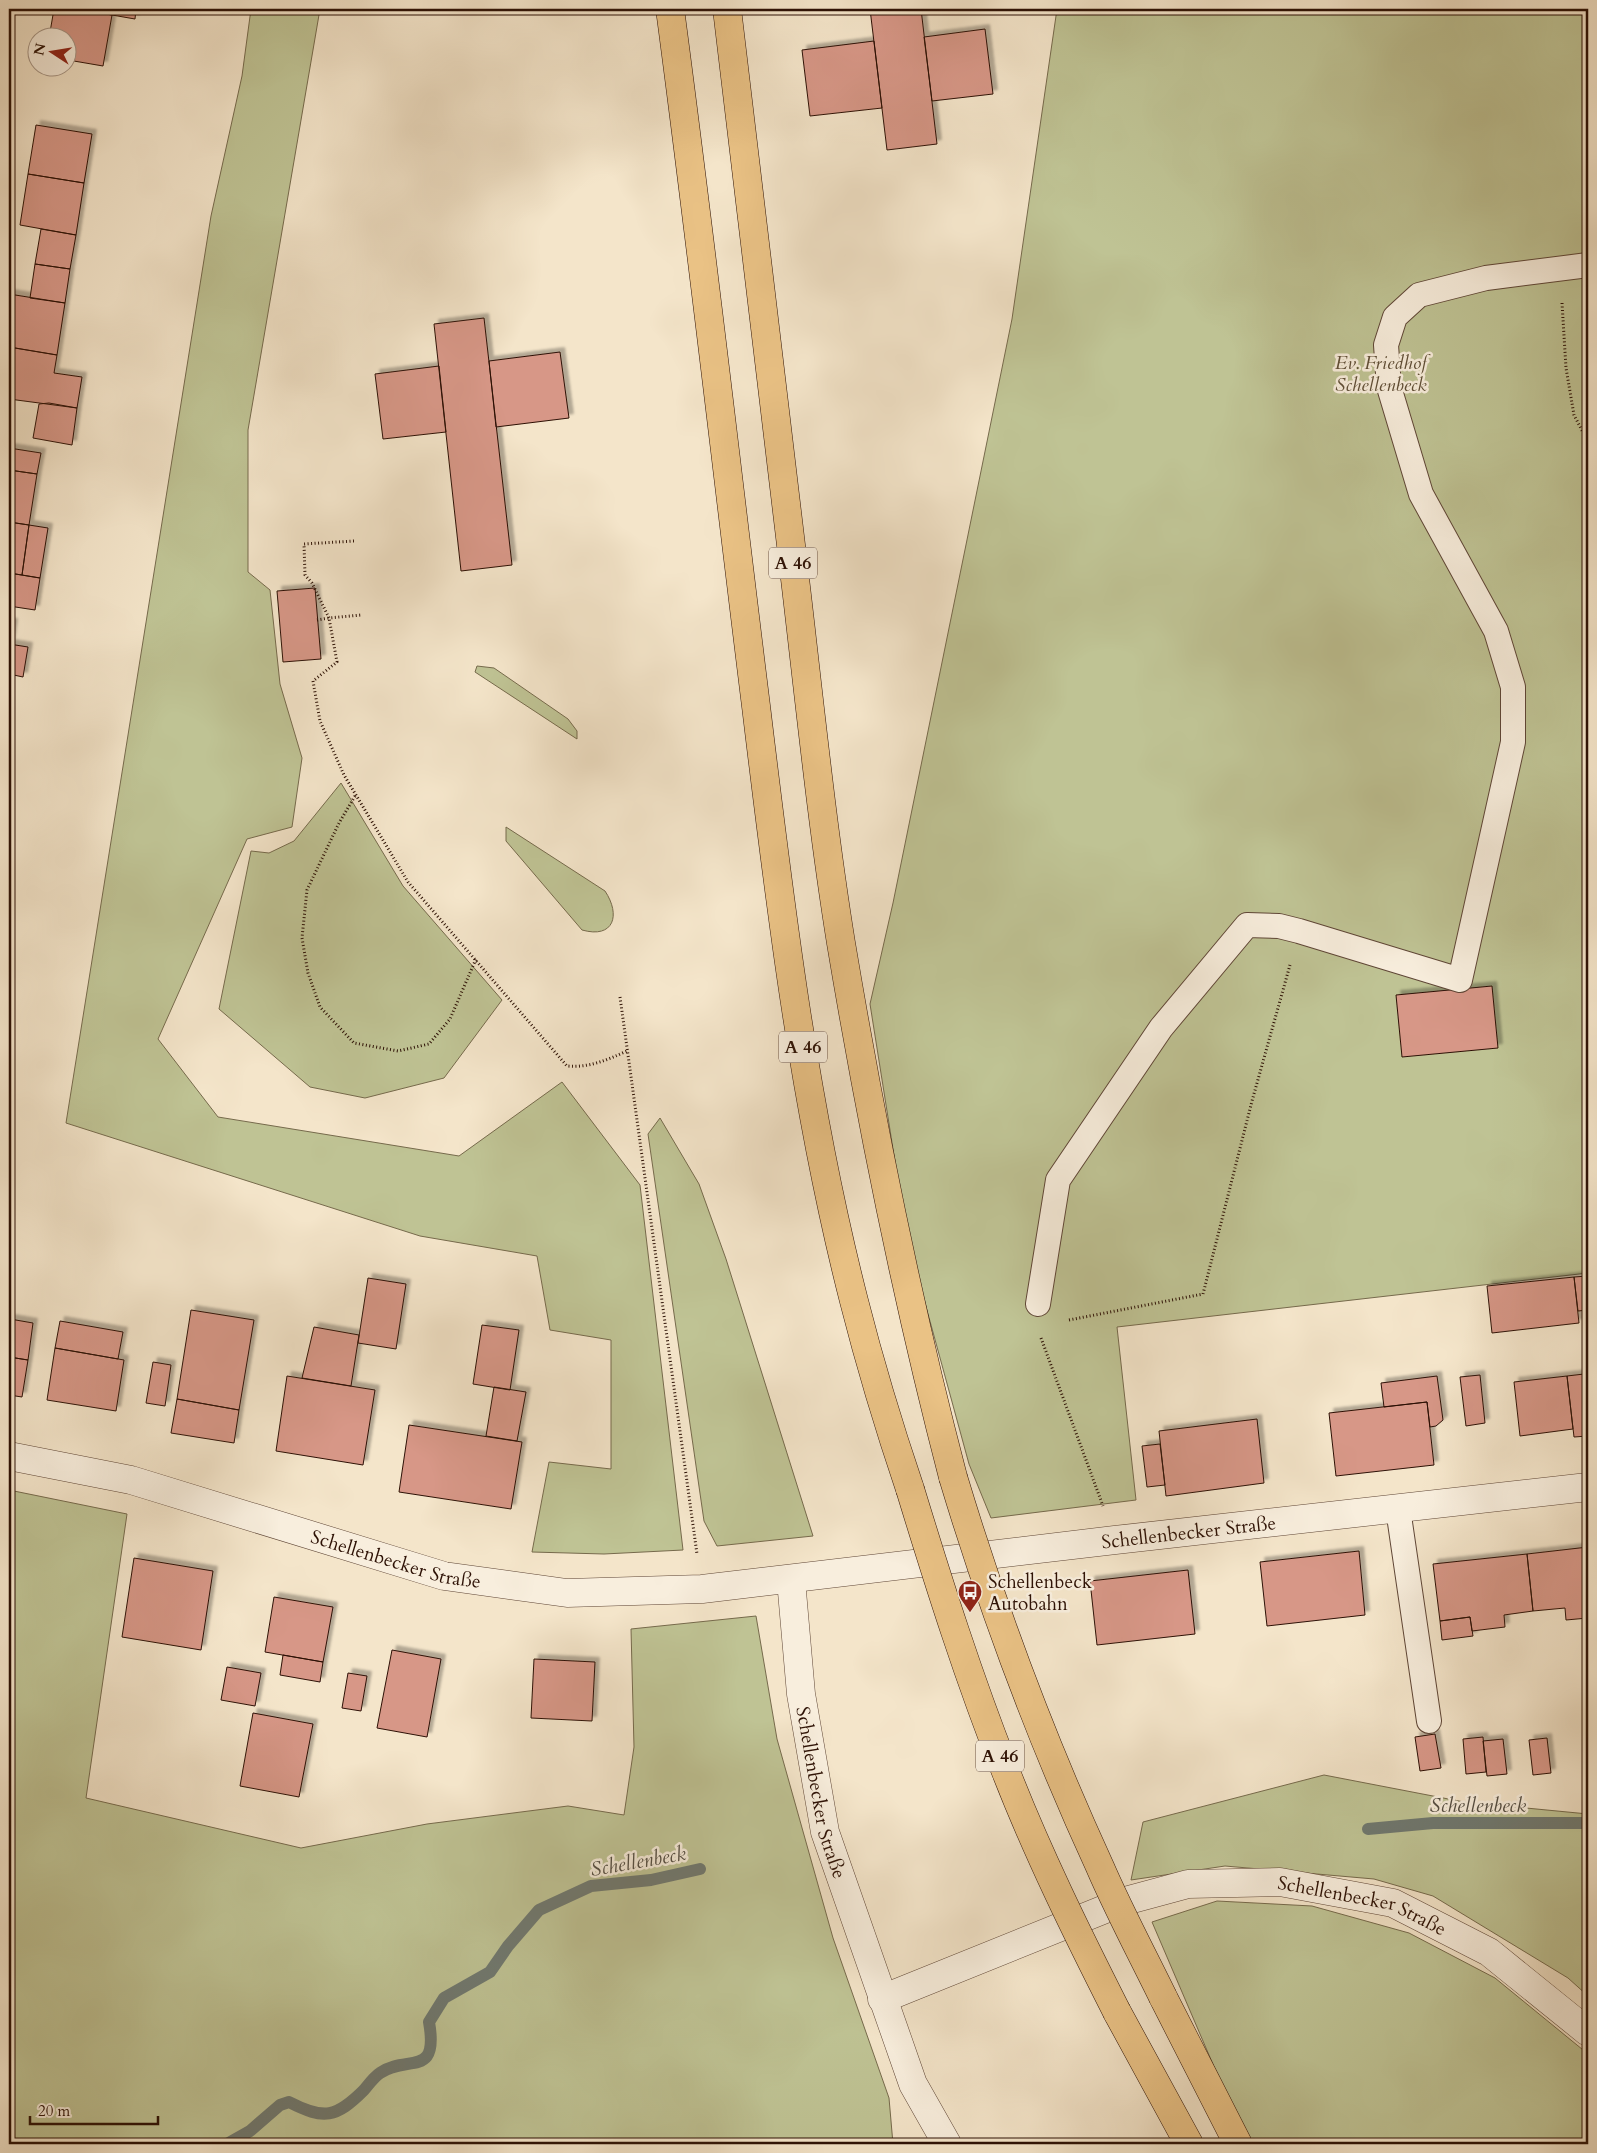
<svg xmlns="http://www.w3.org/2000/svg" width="1597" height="2153" viewBox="0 0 1597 2153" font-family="Cardo,serif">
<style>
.green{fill:#bfc394;stroke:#766a4c}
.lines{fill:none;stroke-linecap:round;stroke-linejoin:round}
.stream{stroke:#707970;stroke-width:12}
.building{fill:#d79787;stroke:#2d1105;filter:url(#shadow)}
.lane-casing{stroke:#5f4636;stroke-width:26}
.street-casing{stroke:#5f4636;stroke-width:29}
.highway-casing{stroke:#2d1105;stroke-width:29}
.path{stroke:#2d1105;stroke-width:3;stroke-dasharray:1 2.5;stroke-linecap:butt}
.lane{stroke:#f8eedd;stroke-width:24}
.street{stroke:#f8eedd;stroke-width:28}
.highway{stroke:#eac285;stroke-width:28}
.highway-bridge-casing{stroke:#2d1105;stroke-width:29;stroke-linecap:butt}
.highway-bridge{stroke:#eac285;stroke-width:28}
.labels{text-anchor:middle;stroke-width:5;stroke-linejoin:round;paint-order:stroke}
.shield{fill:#f8eedd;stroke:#6a5346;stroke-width:1}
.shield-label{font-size:18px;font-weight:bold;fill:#2d1105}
.park-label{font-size:19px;font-style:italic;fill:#604f37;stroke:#f8eedd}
.street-label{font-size:19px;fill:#2d1105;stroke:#f8eedd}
.poi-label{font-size:19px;fill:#2d1105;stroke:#f8eedd;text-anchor:start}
.water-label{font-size:20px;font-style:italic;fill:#544e43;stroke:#f8eedd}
</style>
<defs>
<filter id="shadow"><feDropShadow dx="4.5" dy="-4.5" stdDeviation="1" flood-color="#0004"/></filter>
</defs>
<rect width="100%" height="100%" fill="#f4e5ca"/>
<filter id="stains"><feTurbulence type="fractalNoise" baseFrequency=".004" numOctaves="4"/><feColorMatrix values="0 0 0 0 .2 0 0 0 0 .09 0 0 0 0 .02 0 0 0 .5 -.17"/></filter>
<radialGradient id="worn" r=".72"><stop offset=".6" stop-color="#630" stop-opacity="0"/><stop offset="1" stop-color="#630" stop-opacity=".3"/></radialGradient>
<path class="green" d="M251,9H320L248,430V572L270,590L280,684L302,758L292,827L247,839L158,1039L218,1117L459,1156L562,1082L640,1185L683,1550L604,1554L532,1552L549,1462L611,1469V1340L550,1330L537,1256L420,1236L66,1123L211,216L242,76Z
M1057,9H1588V1273L1117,1327L1136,1500L991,1518L969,1464L907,1237L870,1004L893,903L1012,319Z
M477,666L494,668L568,719L577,731V739L475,672Z
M341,783L403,886L502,1000L444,1078L365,1098L310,1087L219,1009L251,851L269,853L294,841Z
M506,827L605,891C621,915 614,939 582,930L506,841Z
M660,1118L699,1184L726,1259L813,1536L717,1546L704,1521L648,1134Z
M9,1490L127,1514L86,1798L301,1848L427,1824L568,1806L624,1815L634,1747L631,1629L756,1616L777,1739L833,1938L889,2098L893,2144H9Z
M1324,1775L1464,1802L1588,1814V1996L1568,1978L1433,1896L1374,1879L1225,1866L1131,1880L1143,1822Z
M1217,1901L1312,1906L1409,1933L1495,1978L1588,2054V2144H1254L1236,2118L1152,1922Z"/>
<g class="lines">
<path class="stream" d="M1368,1829L1433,1823H1588
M227,2144L250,2131L280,2105L289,2102C324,2120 336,2118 364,2090C369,2084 374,2077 380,2073C407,2054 439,2079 429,2022L444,1998L490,1972L508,1946L539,1910L591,1886L651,1880L700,1869"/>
</g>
<path class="building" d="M54,9H77L112,15L103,66L68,60V38H49Z
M77,9H113L112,15Z
M113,9H136L135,19L112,15Z
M870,9H921L937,144L887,150Z
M985,29L993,94L932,101L924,37Z
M874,41L882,108L810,116L802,50Z
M36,125L92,134L84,183L28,174Z
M28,174L84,183L76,235L20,225Z
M41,229L76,235L70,269L35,264Z
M35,264L70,269L65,303L30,298Z
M9,294L65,303L57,355L9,347Z
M484,318L512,565L461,571L434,324Z
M9,347L57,355L54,373L82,377L77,408L9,399Z
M560,352L569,418L496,427L489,361Z
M439,366L446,432L383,439L375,374Z
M49,403L77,408L72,445L33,438L39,404Z
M9,448L41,453L37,474L9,470Z
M9,470L37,474L29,525L9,522Z
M9,522L29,525L22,575L9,573Z
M29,525L48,528L40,578L22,575Z
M9,573L40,578L35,610L9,606Z
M315,588L321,659L283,662L277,591Z
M9,623H13L10,644H9Z
M9,644L28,647L23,677L9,674Z
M1492,986L1498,1048L1402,1057L1396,995Z
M1588,1276V1310L1578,1311L1574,1277Z
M1574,1277L1579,1323L1492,1333L1487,1286Z
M368,1278L406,1284L396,1349L358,1343Z
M191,1310L254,1320L239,1410L177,1399Z
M10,1319L33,1323L28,1360L9,1357Z
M60,1321L123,1332L118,1359L55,1348Z
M482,1325L519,1330L510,1390L473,1384Z
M314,1327L359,1335L351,1386L302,1378Z
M55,1348L124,1360L116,1411L47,1400Z
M9,1357L28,1360L22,1397L9,1395Z
M153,1362L171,1365L165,1406L146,1403Z
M1584,1374L1588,1405V1436L1574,1437L1567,1376Z
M1480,1375L1485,1423L1466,1426L1460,1377Z
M287,1376L375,1390L363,1465L276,1451Z
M1437,1376L1443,1420L1436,1426L1430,1427L1427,1402L1384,1407L1381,1383Z
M1567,1376L1573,1429L1520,1436L1514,1382Z
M494,1387L526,1392L517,1441L486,1436Z
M177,1399L239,1410L234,1443L171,1433Z
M1427,1402L1434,1465L1336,1476L1329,1413Z
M1257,1419L1264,1483L1166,1496L1159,1431Z
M409,1425L522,1442L511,1509L399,1492Z
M1160,1444L1165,1485L1147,1487L1142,1446Z
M1588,1547V1618L1566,1620L1565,1608L1533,1611L1527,1554Z
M1359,1551L1365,1615L1267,1626L1260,1562Z
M1527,1554L1533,1611L1504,1615L1505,1627L1472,1631L1470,1617L1440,1621L1433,1564Z
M134,1558L213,1571L201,1650L122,1637Z
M1188,1570L1195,1634L1097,1645L1090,1581Z
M274,1597L333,1607L323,1662L265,1652Z
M1470,1617L1473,1636L1442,1640L1440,1621Z
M392,1650L441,1659L427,1737L377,1728Z
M283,1655L323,1662L320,1682L280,1675Z
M534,1659L595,1662L592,1721L531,1718Z
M227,1667L261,1673L255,1706L221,1700Z
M348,1673L367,1676L361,1711L342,1708Z
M253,1713L313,1724L299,1797L240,1786Z
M1435,1734L1441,1768L1420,1771L1415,1737Z
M1483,1737L1486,1772L1466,1774L1463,1739Z
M1547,1738L1551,1773L1533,1775L1529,1740Z
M1503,1739L1507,1774L1487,1776L1483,1741Z"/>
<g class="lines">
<defs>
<path id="lane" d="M1038,1304L1058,1180L1161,1028L1247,925L1279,926L1299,931L1460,980L1513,742V687L1496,631L1421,494L1389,387L1386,345L1395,317L1419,295L1486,278L1588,265
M1398,1509L1429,1721"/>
<g id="street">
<path id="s1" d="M9,1456L131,1480L444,1576L567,1593L702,1589L1115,1540L1588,1487"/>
<path id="s2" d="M791,1580L801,1694L825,1832L913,2084L947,2144"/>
<path id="s3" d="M882,1999L1125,1901L1188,1884L1280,1882L1393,1903L1489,1952L1588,2032"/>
</g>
<path id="highway" d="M670,9C701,241 727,473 756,706C780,905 804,1106 854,1301C870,1364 889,1427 910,1489
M727,9C750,202 773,394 796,587C810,706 822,825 841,943C871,1122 907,1301 953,1477
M1163,1997L1238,2144
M1117,2012L1189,2144"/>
</defs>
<use href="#lane" class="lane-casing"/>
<use href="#street" class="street-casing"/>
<use href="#highway" class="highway-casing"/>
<path class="path" d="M1562,303L1566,368L1574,415L1588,442
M354,541L304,544L305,575L312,583L329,618L361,615
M317,620L329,618L337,662L313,681L320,721L344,775L408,882L567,1066C589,1068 607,1060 627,1051
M355,796L339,823L307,890L302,938L308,973L320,1007L354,1043L398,1051L429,1044L450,1019L476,959
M620,997L697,1554
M1069,1320L1203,1294L1252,1101L1290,965
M1041,1338L1103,1506"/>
<use href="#lane" class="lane"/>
<use href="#street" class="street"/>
<use href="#highway" class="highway"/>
<defs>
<path id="highway-bridge" d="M953,1477C993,1610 1042,1741 1100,1867C1119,1911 1142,1954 1163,1997
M910,1489C939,1584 969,1679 1006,1772C1038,1854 1077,1933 1117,2012"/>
</defs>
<use href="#highway-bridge" class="highway-bridge-casing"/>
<use href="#highway-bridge" class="highway-bridge"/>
</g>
<defs>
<symbol id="bus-pin" viewBox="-11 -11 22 30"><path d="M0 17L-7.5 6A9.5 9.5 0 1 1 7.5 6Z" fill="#8f2418" stroke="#f8eedd"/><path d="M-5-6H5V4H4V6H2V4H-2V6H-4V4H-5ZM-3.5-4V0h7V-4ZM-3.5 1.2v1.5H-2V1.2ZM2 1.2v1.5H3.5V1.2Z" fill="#fff"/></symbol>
</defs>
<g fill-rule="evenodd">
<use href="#bus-pin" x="956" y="1578" width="28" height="38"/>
</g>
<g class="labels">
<g class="shield">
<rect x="769" y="547.5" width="48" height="31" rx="4"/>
<rect x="779" y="1031.5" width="48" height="31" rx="4"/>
<rect x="976" y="1740.5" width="48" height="31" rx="4"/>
</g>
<g class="shield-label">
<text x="793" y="569">A 46</text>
<text x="803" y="1053">A 46</text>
<text x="1000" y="1762">A 46</text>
</g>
<g class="park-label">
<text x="1381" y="369">Ev. Friedhof<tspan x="1381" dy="22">Schellenbeck</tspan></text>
</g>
<g class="street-label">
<text dy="7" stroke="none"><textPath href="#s1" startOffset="1201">Schellenbecker Straße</textPath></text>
<text dy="7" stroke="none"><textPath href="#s1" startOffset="401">Schellenbecker Straße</textPath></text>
<text dy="7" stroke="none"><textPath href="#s2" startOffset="215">Schellenbecker Straße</textPath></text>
<text dy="7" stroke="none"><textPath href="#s3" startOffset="505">Schellenbecker Straße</textPath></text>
</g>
<g class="poi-label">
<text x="988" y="1588">Schellenbeck<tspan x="988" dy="22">Autobahn</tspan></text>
</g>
<g class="water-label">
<text x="1478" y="1812">Schellenbeck</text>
<text transform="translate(638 1861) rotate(-10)" y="7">Schellenbeck</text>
</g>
</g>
<rect width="1597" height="2153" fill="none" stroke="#f4e5ca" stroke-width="30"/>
<rect x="10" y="10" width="1577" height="2133" fill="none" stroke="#2d1105" stroke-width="2.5"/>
<rect x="15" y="15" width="1567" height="2123" fill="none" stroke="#2d1105"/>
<g transform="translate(52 52) rotate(282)"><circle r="24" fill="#f8eedd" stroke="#a79687"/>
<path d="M0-4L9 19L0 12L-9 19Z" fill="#8f2418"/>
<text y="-8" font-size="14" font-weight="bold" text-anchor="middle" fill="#2d1105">N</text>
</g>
<path d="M30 2116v8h128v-8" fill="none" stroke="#2d1105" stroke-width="2.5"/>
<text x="38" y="2116" font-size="15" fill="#2d1105" stroke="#f8eedd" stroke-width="4" paint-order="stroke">20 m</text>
<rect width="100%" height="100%" filter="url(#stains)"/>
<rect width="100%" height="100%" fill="url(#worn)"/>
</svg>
